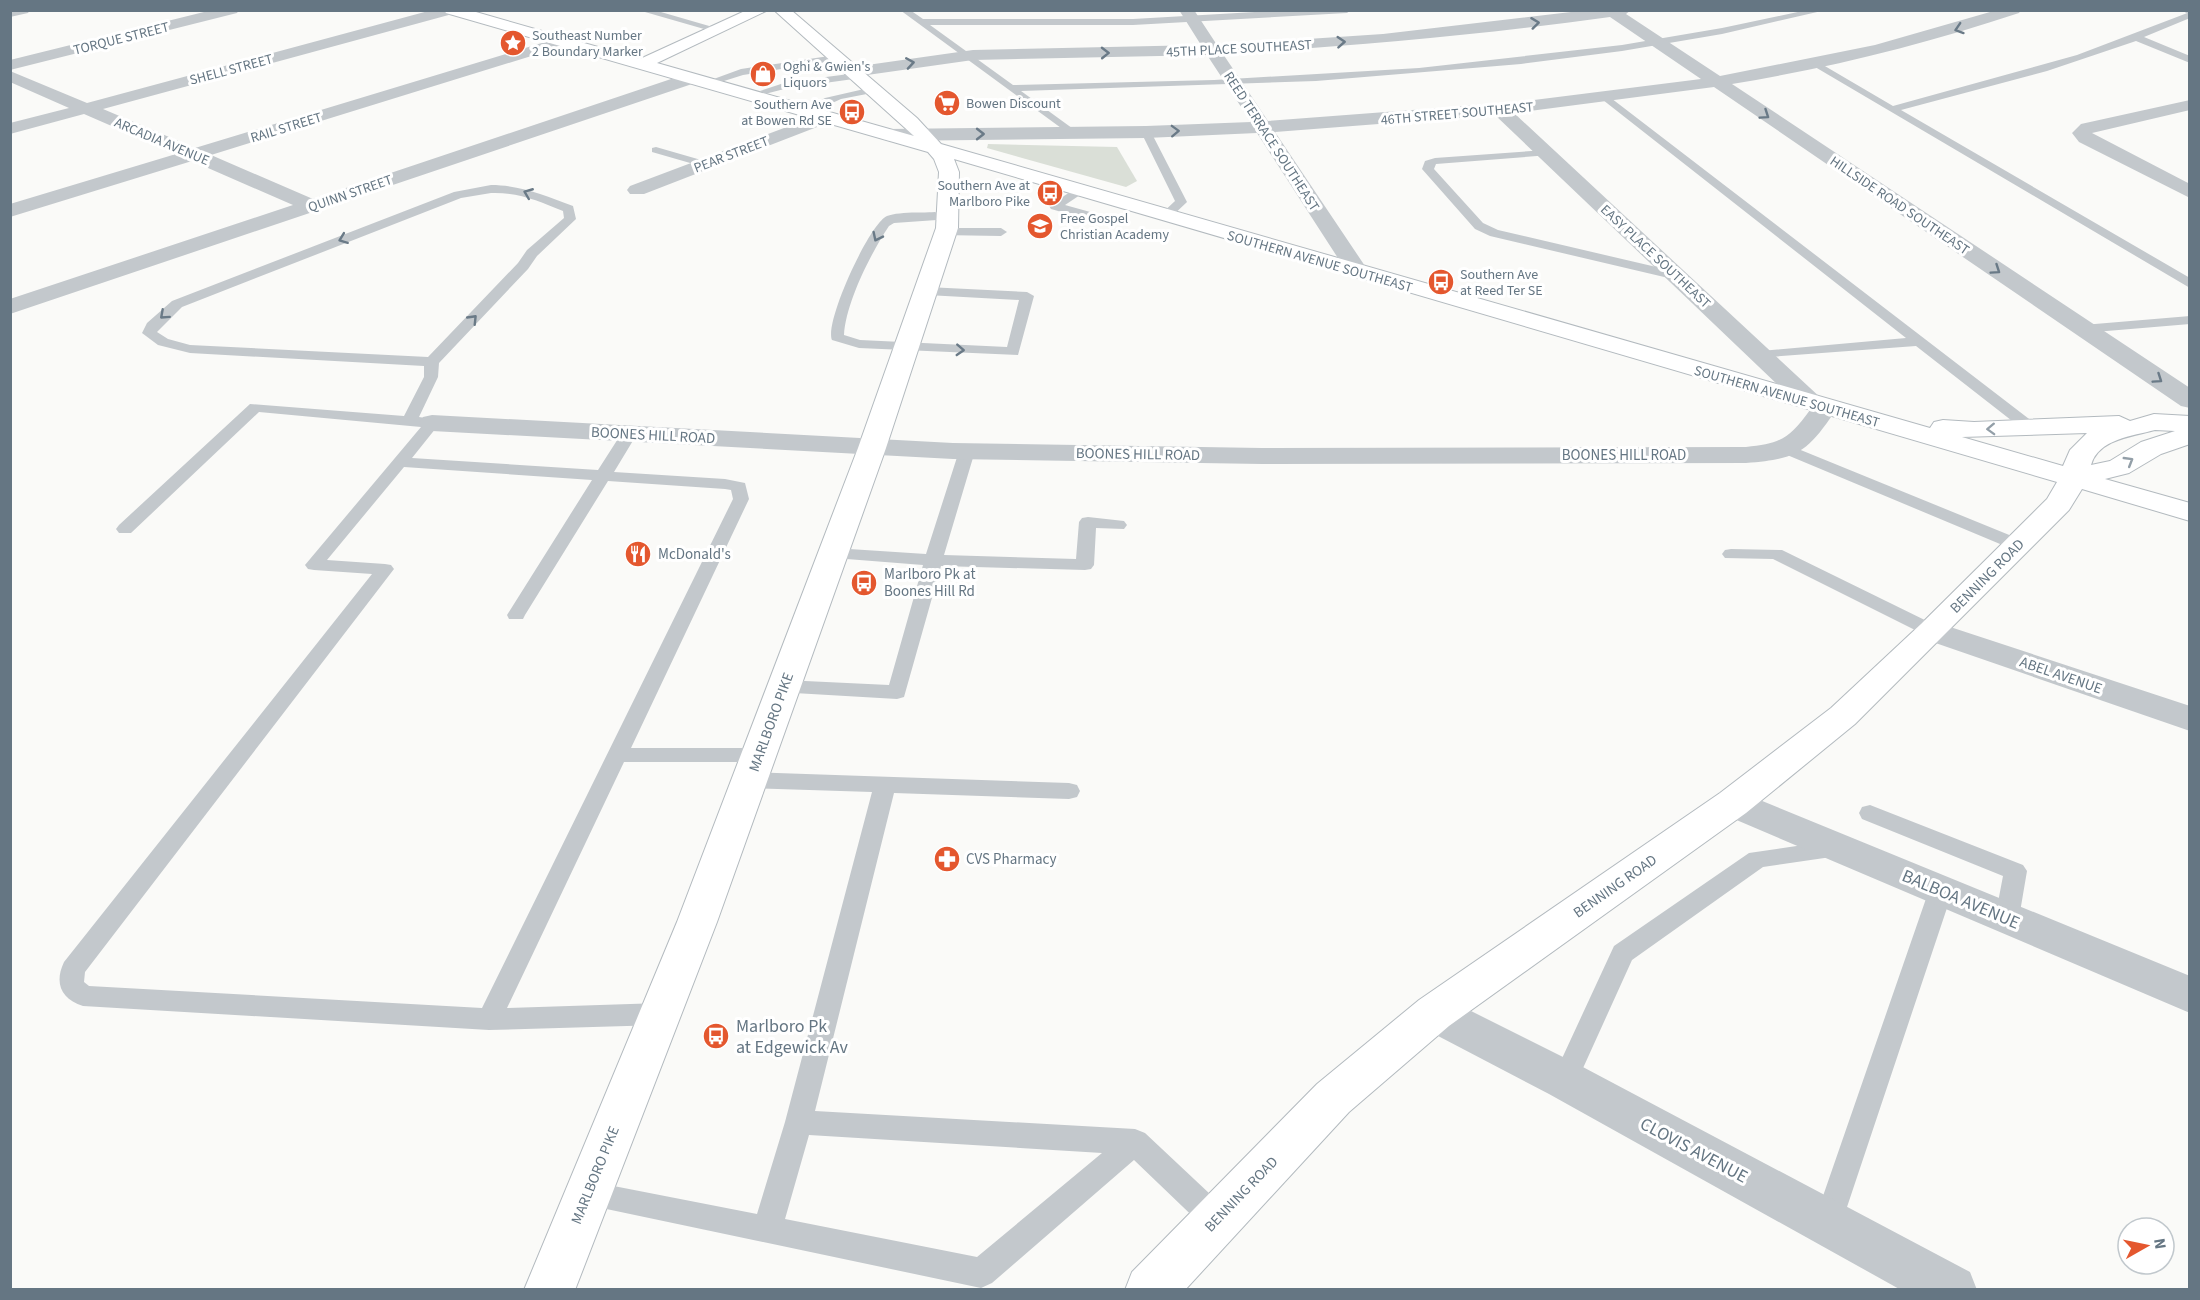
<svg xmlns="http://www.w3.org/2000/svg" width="2200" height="1300" viewBox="0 0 2200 1300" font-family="'Source Sans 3',sans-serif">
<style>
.green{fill:#dadfd7}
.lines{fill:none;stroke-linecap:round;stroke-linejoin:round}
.secondary-casing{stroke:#b3babf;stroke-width:2}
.lane{fill:#c3c8cc;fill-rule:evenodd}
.street{fill:#c3c8cc;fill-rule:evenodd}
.secondary{fill:#fff;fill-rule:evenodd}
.oneway{stroke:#6a7a87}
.oneway2{stroke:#939fa8}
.labels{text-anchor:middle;stroke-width:6;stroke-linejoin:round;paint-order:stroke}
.far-poi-label{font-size:14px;fill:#657683;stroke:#fff;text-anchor:start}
.far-street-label{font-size:14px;fill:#657683;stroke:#fff}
.street-label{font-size:15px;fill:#657683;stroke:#fff}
.poi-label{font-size:15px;fill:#657683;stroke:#fff;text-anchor:start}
.near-street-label{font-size:18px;fill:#657683;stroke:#fff}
.near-poi-label{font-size:18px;fill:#657683;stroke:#fff;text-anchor:start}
</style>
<rect width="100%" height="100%" fill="#fafaf8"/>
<path class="green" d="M988,144L1117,147L1137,181L1126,187L987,148Z"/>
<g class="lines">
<defs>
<path id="secondary" d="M444,10H469L640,59L747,10H768L657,63L914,136L774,10H791L917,118L941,144L1930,428L1934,422L1943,420L1974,422L2119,416L2130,421L2154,414L2190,416V444L2161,454L2129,473L2105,479L2190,503V521L2082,489L2069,510L1855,724L1746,813L1449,1026L1349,1112L1185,1290H1125L1132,1272L1317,1084L1419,1000L1720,793L1831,708L1921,624L2047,499L2057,482L954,159L959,172L958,228L886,448L717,922L575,1290H524L677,922L858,448L936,228L939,172L934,159L928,152L446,13ZM2155,430L2175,431L2141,442L2110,461L2091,465C2098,439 2133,436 2155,430ZM2087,433L2070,450L2063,466L1962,437Z"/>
</defs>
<use href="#secondary" class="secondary-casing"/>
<path class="lane" d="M638,10H654L723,30L718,33Z
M900,10H910L923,19H1133L1290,10H1351L1347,13L1133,25H930L1013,85L1214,80L1419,68L1622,45L1722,28L1807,10H1826L1722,34L1622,51L1521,64L1316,81L1021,91L1076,131L1077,133L1072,136Z
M2190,12V18L2144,37L2190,56V63L2136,41L2047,71L1901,110L2190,278V288L1810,64L1818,62L1893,106L2077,55Z
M836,55L841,58L839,60L743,75L705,87L700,84L741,69Z
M857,73L862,76L861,78L788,88L765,94L760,91L787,82Z
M873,87L877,88V92L841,99L808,114L804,115L799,112L825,98Z
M1607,95L2037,425L2039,428L2037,431H2025L1916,346L1756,358L1754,355L1761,351L1906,338L1603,100V96Z
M1146,129L1151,132L1187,202L1169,219L1165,220L1159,216L1175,201L1141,132Z
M656,147L708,162L710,164L704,167L652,152V148Z
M1546,150L1550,151V155L1436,164L1434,169L1483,223L1498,230L1682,273L1684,276L1682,279L1677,280L1490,236L1475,229L1422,169L1425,161L1435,158Z
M491,185C521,185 546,196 573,206L576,219L537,256L528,269L439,363L438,377L419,417L438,420L440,423L412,458L598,470L623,431L629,429L637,434L614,472L725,479L745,483L749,499L631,748H759L767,750L770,755L767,760L759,762H624L507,1008L661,1003L670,1006L674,1014L670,1022L661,1025L489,1030L83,1006C61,999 54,983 64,962L372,574L314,570L308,569L305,565L421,427L259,412L131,533H119L116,529L119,525L250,404L404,416L424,377V366L190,353L158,345L142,333L147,323L172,301L454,192ZM491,193C517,192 539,201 563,211L564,218L527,250L518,263L428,357L190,345L168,339L157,332L182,307L461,198ZM404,467L592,480L507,615L509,619H523L525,615L608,481L725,489L731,490L733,499L482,1008L89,986L84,982L85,972L394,569L391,565L385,564L327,560Z
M1079,186L1085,190L1083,193L1065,205L1101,215L1103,218L1101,221L1097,222L1051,209L1049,206Z
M947,212L951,213L953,216L951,219L894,223L889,226C871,253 846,302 844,335L860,340L1007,347L1019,300L927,295L920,291L927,287L1027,292L1034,296L1018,355L859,348L832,340C824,323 869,224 887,216C900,211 932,213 947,212Z
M945,228H1001L1007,232L1001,236L941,235L939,232Z
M2190,316V324L2083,333L2076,329L2083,325Z
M1786,444L2024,541L2027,545L2024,549H2012L1780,452L1778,449Z
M967,446L975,451L944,555L1076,559L1079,522L1082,518L1088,517L1124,521L1127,525L1124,529L1096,528L1094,565L1091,569L1085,570L941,566L904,697L897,699L777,692L774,687L777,682L784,680L889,685L923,565L834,558L828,557L825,553L828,549L834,548L926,554L959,451Z
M1731,549L1782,550L1939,627L1942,631L1939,635H1925L1773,559L1725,558L1722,554L1725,550Z
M750,772L1069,783L1077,785L1080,791L1077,797L1069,799L894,793L815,1111L1135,1129L1145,1133L1227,1210L1231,1220L1227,1230L1217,1234L1207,1230L1134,1160L992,1283L981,1288L578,1203L574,1194L578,1185L588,1181L757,1214L785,1122L872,792L750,788L742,785L739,780L742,775ZM809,1135L1102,1153L977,1257L785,1219Z
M1870,805L2023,865L2027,871L2019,918L2015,925L2007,927L1999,925L1995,918L2003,876L1862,819L1859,813L1862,807Z
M1837,840L1845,843L1848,849L1845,855L1763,867L1632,960L1574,1088L1565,1092L1556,1088L1552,1080L1614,946L1749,853Z
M1941,881L1949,884L1953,890L1842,1222L1838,1232L1828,1236L1818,1232L1814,1222L1929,890L1933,884Z"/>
<path class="street" d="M10,10H30L28,13L10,17Z
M212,10H239L237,13L10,70V60Z
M432,10H458L456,13L103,109L195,148L555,39H567L569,42L567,45L211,155L313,199L683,75H695L697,79L695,83L10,314V299L293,205L192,161L10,217V204L176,154L84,114L10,134V123L69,108L10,82V71L87,103Z
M1179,10H1194L1217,45L1383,34L1588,10H1631L1626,14L1720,76L1875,45L1997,10H2021L2019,13C1925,44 1830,68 1732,84L2190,388V408L2181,406L1714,87L1514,113L1823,400L1834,401L1838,407C1808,451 1800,459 1746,463L1262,464L953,459L432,431L423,429L419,423L423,417L432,415L953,443L1262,448L1746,447C1780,444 1790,438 1810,410L1803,409L1495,115L1275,132L1369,272L1366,277L1358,279L1350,277L1347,272L1257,133L1146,138L889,141L882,139L880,135L882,131L889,129L1146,126L1251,122L1207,55L973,60L853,77L845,72L853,67L973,50L1201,45ZM1610,17L1701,79L1518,102L1268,121L1223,54C1353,46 1481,35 1610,17Z
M2181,10H2190V15Z
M2190,100V110L2092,133L2190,184V198L2079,142L2072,133L2081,124Z
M824,113L830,114L833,118L830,122L644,194H630L627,190L630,186Z
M1932,621L2190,706V731L1921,638L1916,631L1921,624Z
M1733,789L2190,976V1013L1720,813L1714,803L1720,793Z
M1434,995L1449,1000L1581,1066L1970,1272L1977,1290H1901L1549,1094L1419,1026L1412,1013L1419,1000Z"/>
<use href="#secondary" class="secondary"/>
</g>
<defs><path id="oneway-chevron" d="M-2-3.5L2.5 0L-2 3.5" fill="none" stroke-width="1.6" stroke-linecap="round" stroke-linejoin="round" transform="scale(1.5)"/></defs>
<g class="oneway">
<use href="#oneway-chevron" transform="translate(1535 23) rotate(-7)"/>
<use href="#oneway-chevron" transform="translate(1959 29) rotate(162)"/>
<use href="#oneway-chevron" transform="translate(1341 42) rotate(-4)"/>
<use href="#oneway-chevron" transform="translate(1105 53) rotate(-1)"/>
<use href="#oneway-chevron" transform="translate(910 63) rotate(-9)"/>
<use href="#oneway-chevron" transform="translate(1765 115) rotate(34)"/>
<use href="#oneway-chevron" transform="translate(1175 131) rotate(-2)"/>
<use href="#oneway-chevron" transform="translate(980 134)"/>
<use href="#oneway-chevron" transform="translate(528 193) rotate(-158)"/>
<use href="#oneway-chevron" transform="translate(877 237) rotate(116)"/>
<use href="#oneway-chevron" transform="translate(343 239) rotate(159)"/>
<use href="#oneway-chevron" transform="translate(1996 270) rotate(34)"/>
<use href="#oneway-chevron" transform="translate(164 315) rotate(138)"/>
<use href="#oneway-chevron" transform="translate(473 319) rotate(-46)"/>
<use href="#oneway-chevron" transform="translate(960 350) rotate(3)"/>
<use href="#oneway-chevron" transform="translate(2158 379) rotate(34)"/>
</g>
<g class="oneway2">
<use href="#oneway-chevron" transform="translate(1991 429) rotate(178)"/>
<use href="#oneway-chevron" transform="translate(2129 461) rotate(-31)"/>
</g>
<defs>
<symbol id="sight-disc" viewBox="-11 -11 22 22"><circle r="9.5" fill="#e4572e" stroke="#fff"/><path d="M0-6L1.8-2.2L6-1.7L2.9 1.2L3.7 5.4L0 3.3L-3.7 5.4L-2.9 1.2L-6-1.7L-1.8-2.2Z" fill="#fff"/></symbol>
<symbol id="shop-disc" viewBox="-11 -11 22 22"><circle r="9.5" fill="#e4572e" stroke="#fff"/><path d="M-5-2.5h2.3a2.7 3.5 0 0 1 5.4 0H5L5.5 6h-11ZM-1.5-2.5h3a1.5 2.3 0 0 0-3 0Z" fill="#fff"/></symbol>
<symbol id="supermarket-disc" viewBox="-11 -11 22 22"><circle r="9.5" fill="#e4572e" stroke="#fff"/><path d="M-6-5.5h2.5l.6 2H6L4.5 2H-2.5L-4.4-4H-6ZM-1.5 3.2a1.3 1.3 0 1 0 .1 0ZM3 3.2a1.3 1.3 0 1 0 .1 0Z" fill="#fff"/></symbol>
<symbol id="bus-disc" viewBox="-11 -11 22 22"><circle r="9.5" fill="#e4572e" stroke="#fff"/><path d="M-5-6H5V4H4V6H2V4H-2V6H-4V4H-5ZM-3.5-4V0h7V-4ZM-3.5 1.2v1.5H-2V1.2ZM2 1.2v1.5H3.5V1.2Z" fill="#fff"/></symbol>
<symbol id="school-disc" viewBox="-11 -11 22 22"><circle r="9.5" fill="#e4572e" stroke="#fff"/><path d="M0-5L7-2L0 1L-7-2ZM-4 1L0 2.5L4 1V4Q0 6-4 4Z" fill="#fff"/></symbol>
<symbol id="restaurant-disc" viewBox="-11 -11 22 22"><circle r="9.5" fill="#e4572e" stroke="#fff"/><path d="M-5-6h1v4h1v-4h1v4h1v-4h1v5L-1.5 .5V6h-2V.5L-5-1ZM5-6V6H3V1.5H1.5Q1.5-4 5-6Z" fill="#fff"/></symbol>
<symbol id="pharmacy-disc" viewBox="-11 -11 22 22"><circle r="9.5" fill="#e4572e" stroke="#fff"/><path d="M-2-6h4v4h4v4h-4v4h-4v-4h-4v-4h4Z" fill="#fff"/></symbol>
</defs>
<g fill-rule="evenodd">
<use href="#sight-disc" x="498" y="28" width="30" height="30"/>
<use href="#shop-disc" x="748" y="59" width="30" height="30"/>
<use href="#supermarket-disc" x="932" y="88" width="30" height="30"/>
<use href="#bus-disc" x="837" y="97" width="30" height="30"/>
<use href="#bus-disc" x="1035" y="178" width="30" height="30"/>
<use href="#school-disc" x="1025" y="211" width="30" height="30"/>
<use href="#bus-disc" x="1426" y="267" width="30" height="30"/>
<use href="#restaurant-disc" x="623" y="539" width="30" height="30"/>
<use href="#bus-disc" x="849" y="568" width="30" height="30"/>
<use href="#pharmacy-disc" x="932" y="844" width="30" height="30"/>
<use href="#bus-disc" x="701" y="1021" width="30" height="30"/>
</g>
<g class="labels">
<g class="far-poi-label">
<text x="532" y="40">Southeast Number<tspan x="532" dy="16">2 Boundary Marker</tspan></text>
<text x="783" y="71">Oghi &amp; Gwien's<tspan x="783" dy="16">Liquors</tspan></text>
<text x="966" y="108">Bowen Discount</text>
<text x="832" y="109" text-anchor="end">Southern Ave<tspan x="832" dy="16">at Bowen Rd SE</tspan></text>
<text x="1030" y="190" text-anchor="end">Southern Ave at<tspan x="1030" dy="16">Marlboro Pike</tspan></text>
<text x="1060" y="223">Free Gospel<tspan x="1060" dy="16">Christian Academy</tspan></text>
<text x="1460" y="279">Southern Ave<tspan x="1460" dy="16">at Reed Ter SE</tspan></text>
</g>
<g class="far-street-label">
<text transform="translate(121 38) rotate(-14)" y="5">TORQUE STREET</text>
<text transform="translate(1239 48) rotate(-3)" y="5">45TH PLACE SOUTHEAST</text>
<text transform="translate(231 69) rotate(-15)" y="5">SHELL STREET</text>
<text transform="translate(1457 113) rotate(-5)" y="5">46TH STREET SOUTHEAST</text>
<text transform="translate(286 127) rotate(-17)" y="5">RAIL STREET</text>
<text transform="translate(162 141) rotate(23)" y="5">ARCADIA AVENUE</text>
<text transform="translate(1272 141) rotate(57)" y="5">REED TERRACE SOUTHEAST</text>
<text transform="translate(731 154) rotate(-21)" y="5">PEAR STREET</text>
<text transform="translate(350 193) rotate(-19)" y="5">QUINN STREET</text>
<text transform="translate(1900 205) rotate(34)" y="5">HILLSIDE ROAD SOUTHEAST</text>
<text transform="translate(1656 256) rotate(43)" y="5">EASY PLACE SOUTHEAST</text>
<text transform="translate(1320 261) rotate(16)" y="5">SOUTHERN AVENUE SOUTHEAST</text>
<text transform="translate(1787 396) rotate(16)" y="5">SOUTHERN AVENUE SOUTHEAST</text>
</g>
<g class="street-label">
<text transform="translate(653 435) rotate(3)" y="5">BOONES HILL ROAD</text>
<text transform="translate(1138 454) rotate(1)" y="5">BOONES HILL ROAD</text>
<text x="1624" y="460">BOONES HILL ROAD</text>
<text transform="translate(1987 576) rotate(-45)" y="5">BENNING ROAD</text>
<text transform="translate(2061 675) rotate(19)" y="5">ABEL AVENUE</text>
<text transform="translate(771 722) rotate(-70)" y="5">MARLBORO PIKE</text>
<text transform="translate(1615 886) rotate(-35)" y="5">BENNING ROAD</text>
<text transform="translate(595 1175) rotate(-68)" y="5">MARLBORO PIKE</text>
<text transform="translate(1241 1194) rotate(-46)" y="5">BENNING ROAD</text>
</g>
<g class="poi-label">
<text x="658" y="559">McDonald's</text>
<text x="884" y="579">Marlboro Pk at<tspan x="884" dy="17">Boones Hill Rd</tspan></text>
<text x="966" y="864">CVS Pharmacy</text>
</g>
<g class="near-street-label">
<text transform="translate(1961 899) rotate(23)" y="6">BALBOA AVENUE</text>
<text transform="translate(1694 1150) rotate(28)" y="6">CLOVIS AVENUE</text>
</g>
<g class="near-poi-label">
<text x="736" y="1032">Marlboro Pk<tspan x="736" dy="21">at Edgewick Av</tspan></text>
</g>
</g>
<rect width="2200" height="1300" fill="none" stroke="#657683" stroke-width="24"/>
<g transform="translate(2146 1246) rotate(81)"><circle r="28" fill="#ffffff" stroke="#c1c8cd" stroke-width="1.5"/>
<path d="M0-4.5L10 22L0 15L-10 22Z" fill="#e4572e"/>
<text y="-9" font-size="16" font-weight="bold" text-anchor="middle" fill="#657683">N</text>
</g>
</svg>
